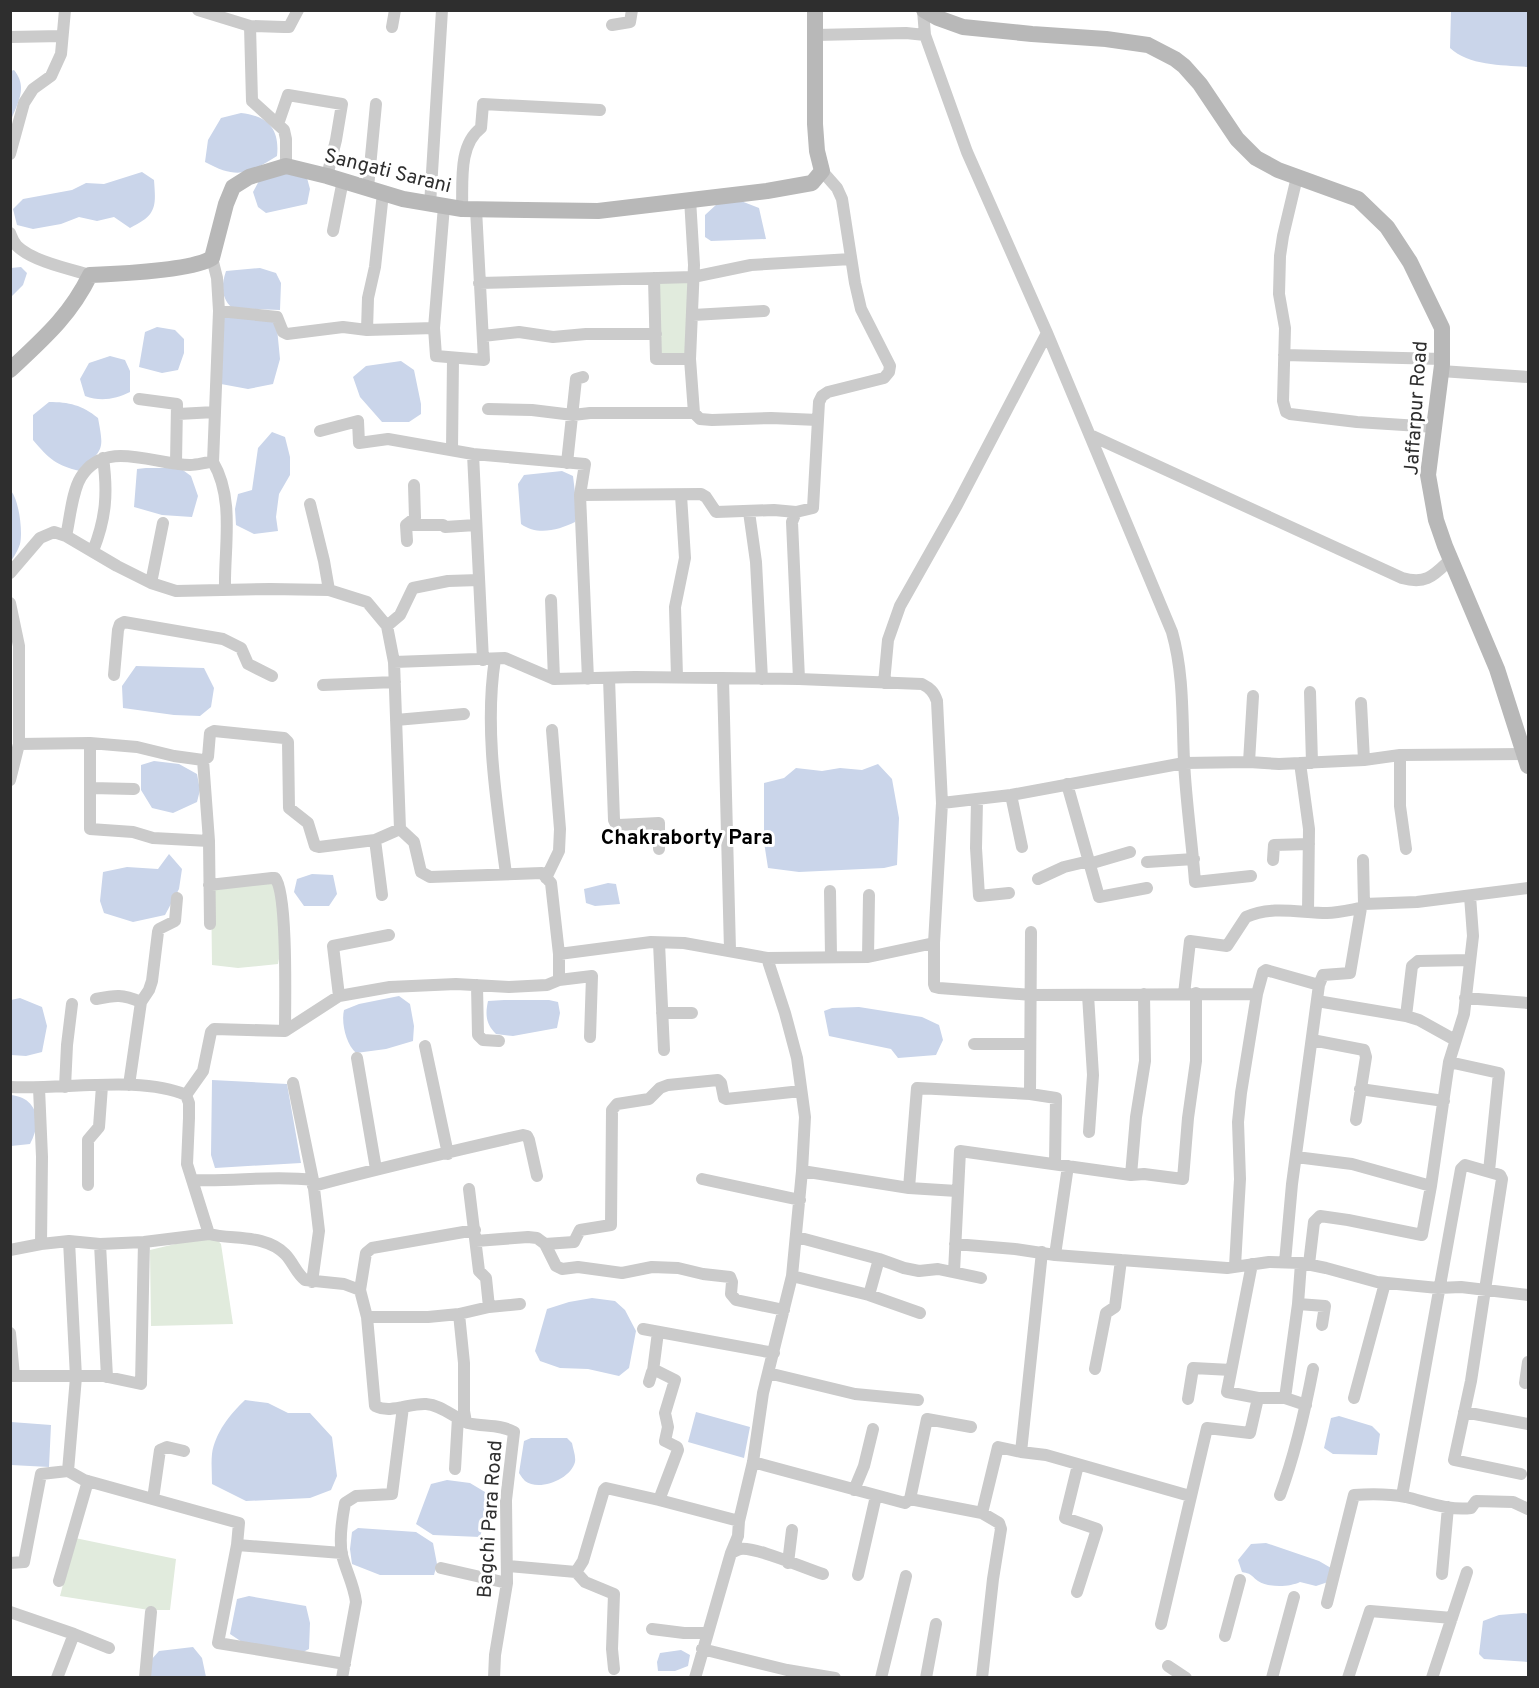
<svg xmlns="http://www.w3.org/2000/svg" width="1539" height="1688" viewBox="0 0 1539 1688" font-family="Overpass,sans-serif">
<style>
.green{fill:#e1ebdd}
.water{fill:#cad5ea}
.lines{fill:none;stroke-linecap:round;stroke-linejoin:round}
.street{stroke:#cbcbcb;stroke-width:12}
.secondary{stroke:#b8b8b8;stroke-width:16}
.labels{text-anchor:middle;stroke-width:6;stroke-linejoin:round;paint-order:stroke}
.street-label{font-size:20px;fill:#2e2e2e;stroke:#fff}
.neighbourhood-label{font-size:21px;font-weight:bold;fill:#000;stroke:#fff}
</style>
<rect width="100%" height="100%" fill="#fff"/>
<path class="green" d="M690,279V358L659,356L658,281Z
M283,881L288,912L278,964L238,968L212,965L211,883Z
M213,1235L221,1244L233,1324L151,1326L150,1250Z
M75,1538L176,1559L170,1610H149L60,1596Z"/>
<path class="water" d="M1451,11H1528V67C1503,65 1469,66 1450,48Z
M14,70C28,87 18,102 11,120V71Z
M241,113C267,116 280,128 277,156C247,175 237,179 205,162L208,140L221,118Z
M283,171L307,178L310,189L307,204L266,213L258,207L253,192L260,179Z
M142,172L154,180C156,207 157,215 130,228L114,217L97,221L79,217L61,224L33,229L17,225L13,209L23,199L72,190L86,183L104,184Z
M741,201L759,208L766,239L711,241L705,237V215L717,204Z
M21,267L27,273L23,285L11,297V268Z
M260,268L276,273L281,283L280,310L232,308C221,297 221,286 226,271Z
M257,316L276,318L280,359L273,384L248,389L221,384L224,318Z
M157,327L175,330L184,339V353L178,370L162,373L139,367L145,332Z
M110,356L125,360L130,371V392C116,399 101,402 85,396L80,379L89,363Z
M401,361L414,370L421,404V414L409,422H382L360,397L353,377L366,366Z
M49,402C69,402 82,405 98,418C104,450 104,449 80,471C57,466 48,458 33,440V415Z
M272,432L285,437L290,457V475L279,494L276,517L278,531L254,534L236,525L235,509L238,494L252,490L258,448Z
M146,468H180L191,476L198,496L192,517L162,515L134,507L137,469Z
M562,471L573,476L576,501L575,522C559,530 537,536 521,524L518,484L524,475Z
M11,491C19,500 23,532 20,544C18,550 14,557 11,561Z
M136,666L204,668L214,688L211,707L200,716L174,715L123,708L122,686Z
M154,761L179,764L197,774L200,790L197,802L173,813L152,808L141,790V765Z
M878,764L892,779L899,818L897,865L884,868L799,872L768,868L764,842V783L784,778L796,768L822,771L840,768L862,770Z
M169,854L182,869L179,889L165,915L133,922L104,913L100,901L103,872L127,867L158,869Z
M312,874L333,875L337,894L329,906H304L294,892L297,879Z
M608,883L616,884L620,904L595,906L586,903L584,889Z
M399,996L410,1004L414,1026L413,1041L386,1049L356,1053C346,1044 341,1023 344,1010L359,1004Z
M20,998L42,1007L47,1026L42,1052L26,1056L11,1055V1000Z
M504,1000H549L558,1002L560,1013L557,1028L513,1036L496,1034C486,1024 485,1015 488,1001Z
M859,1007L922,1017L939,1025L943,1040L936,1055L898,1058L891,1049L829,1036L824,1011L832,1008Z
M212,1080L287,1084L301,1163L215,1168L211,1155Z
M11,1095C38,1098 42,1122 30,1144L11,1146Z
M592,1298L615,1301L625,1310L636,1331L629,1368L619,1376L588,1369L560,1368L540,1361L535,1351L547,1309L569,1302Z
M245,1400L268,1403L288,1413H310L332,1437L337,1476L331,1490L310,1498L246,1501L212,1484C212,1474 211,1463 212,1454C215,1433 230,1414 245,1400Z
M696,1412L750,1427L744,1458L688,1442Z
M1339,1416L1372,1426L1380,1434L1377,1455L1333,1454L1324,1448L1331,1418Z
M11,1422L51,1425L49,1467L11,1465Z
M531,1438H567L572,1443C573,1449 576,1456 575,1462C571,1479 539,1492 525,1481C523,1479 521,1476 519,1473L524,1441Z
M447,1480L470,1483L485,1492L484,1523L480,1537L433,1535L416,1524L431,1484Z
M358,1528L416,1532L433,1543L437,1564L434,1575H380L352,1564L350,1549L352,1532Z
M1266,1543L1319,1561L1331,1568L1328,1582L1316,1586L1300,1582C1290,1587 1269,1588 1258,1581C1251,1576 1253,1574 1242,1572L1238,1560L1251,1544Z
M249,1596L306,1606L310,1623L309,1649L297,1655L245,1644L230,1634L237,1599Z
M1524,1613L1528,1614V1662L1484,1659L1479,1654L1483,1621L1499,1615Z
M193,1647L202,1658L206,1677L151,1678V1660L159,1651Z
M681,1650L690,1655L688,1666L675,1671H658L657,1662L660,1653Z"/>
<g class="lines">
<path class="street" d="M198,10L250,26L284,27H289L298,10
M923,10L925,35L967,152L1047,333L1172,632C1184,674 1182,718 1184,761C1186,802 1192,842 1195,882L1251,876
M612,25L630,22L632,10
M250,26L252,101L284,130L286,139V166
M392,27L395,10
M815,35L906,33L925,35
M10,37L62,36
M278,124L288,95L342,104L336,140L327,176
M10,154L24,103L33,89L51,76L61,54L65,10
M1297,177L1283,236L1280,256L1279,294L1285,328L1283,401L1286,412L1290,414L1357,422L1435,427
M368,188L376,104
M383,193L375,267L368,298L367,330L434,328
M430,205L442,10
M444,206L434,328L436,356L484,360L476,209
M462,209C463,183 458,145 481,128L483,104L600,110
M333,231L343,180
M10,233C12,238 13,242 17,246C32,261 69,269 90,275
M212,258L217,278L219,311L213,462C235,499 224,548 225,589
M654,278L656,359H690L694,265L690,199
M479,283L693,277L751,265L851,259
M219,311L277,317L283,332L287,334L343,327L367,330
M693,315L764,311
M483,336L519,332L553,337L586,334H656
M1284,355L1442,359
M690,359L694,413
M1441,371L1528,377
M139,399L177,404L176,463
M488,409L532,410L573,415L590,413H694L700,419L712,420L771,418L818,420
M178,414L215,412
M320,431L358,421L359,443L388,439L473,454L585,464L580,495L588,679
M1090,435L1402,578C1427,585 1434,575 1451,559
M452,450L453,358
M473,454L483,660
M567,463L576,379L583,377
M580,495L701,494L706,497L716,512L774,510L796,512
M310,504L324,561L329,590
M749,512L756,562L762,679
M406,525H443L445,527L476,525
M66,536C70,519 72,491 81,477C105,438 155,465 190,465C198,465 206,462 213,462
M407,541L406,525L415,518L414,485
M93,551C106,518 108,493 103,458
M10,573L40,538L54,532L66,536L117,566L151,583L176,591L270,589L329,590L367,602L387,626L394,662L505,658L554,679L635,677L799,679L922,684C930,688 934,692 937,701L942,803L1011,795L1184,763L1249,762L1279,764L1364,760L1400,755L1525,754
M151,583L163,523
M551,600L554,679
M10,603L19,646V744L10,780
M387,626L400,615L413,588L448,581L479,580
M495,659C484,730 497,804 506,874
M394,662L400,829L414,842L421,872L430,877L542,873L551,883L559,954L651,942L684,943L767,958L868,957L934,943L942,803
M114,675L118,630L120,624L124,622L223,639L241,648L248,664L272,676
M677,677L675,607L685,558L681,495
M609,678L614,820L616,824L619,825L659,823V849
M723,679L730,950
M799,679L792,522L796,512L813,508L819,402L822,396L828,392L884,378L889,372L890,366L861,309L855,283L842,199L837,188L822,171
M884,683L888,640L900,606L957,505L1047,333
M323,685L395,682
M1310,692L1312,763
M1361,703L1364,760
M396,720L464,714
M90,743V829L133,832L153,838L209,841
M19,744L90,743L137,747L174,756L203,760L208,757L210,733L214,731L284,738L288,742L289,808L308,823L315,846L319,847L375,840L400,829
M1400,755V806L1406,849
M203,760L209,841L210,924
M1249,762L1253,696
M1300,763L1309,829L1308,912
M1067,784L1099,897L1147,888
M91,788L134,789
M1011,795L1022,847
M977,800L976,848L979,896L1009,893
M375,840L382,895
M1273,860L1274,845L1309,844
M1363,860L1364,904
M1147,862L1194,859
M546,878L559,851L560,829L552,730
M1038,879L1064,867L1085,862L1089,864L1130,852
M209,885L272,878H275C288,893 285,1005 285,1031
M830,891L831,956
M659,943L664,1050
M934,943V984L935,987L939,988L1032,995L1257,994
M868,957L869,895
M559,980L592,976L590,1037
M477,985L478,1035L483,1040L499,1041
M1319,985L1323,975L1350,973L1361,908
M1184,994L1190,941L1227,946L1246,917C1272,905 1301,913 1327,913C1338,913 1350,910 1361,908L1364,904L1417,902L1528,888
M1088,995L1093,1075L1089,1132
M339,996L333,946L389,935
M1465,998L1528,1003
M96,999C116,995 122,994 141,1002
M1317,1001L1406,1016L1419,1020L1455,1040
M662,1013H692
M1406,1016L1412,966L1418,961L1470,960
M1312,1040L1364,1050L1366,1057L1356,1120
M974,1044H1030
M425,1046L448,1154
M357,1058L376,1169
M1449,1062L1499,1073L1489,1171
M293,1083L313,1180L319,1231L312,1282
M129,1085L141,1002L149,990L152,981L158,932L159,929L175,921L177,898
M10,1087C62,1090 141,1075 186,1095L189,1103V1118L187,1164L209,1234C233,1240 265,1234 285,1254C293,1262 296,1273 305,1280L344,1284L360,1290L367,1317L375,1406C391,1414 409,1403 426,1404C442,1405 454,1418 468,1423C483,1427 500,1424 514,1432L506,1500L507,1583L495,1655L494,1678
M65,1087L67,1045L72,1004
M39,1088L42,1157L41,1244
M1360,1089L1444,1101
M1030,1094L1031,932
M186,1095L203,1071L211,1032L214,1029L285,1031L339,996L390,987L456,984L509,987L547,985L559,980V954
M1296,1157L1352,1164L1431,1186
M802,1171L909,1188L957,1191
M1131,1175L1136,1117L1145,1061L1144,994
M702,1179L800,1200
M193,1180C233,1182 272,1175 313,1180
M88,1185V1140L99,1127L102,1086
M313,1186C383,1167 453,1151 523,1135L527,1136L529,1140L537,1176
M909,1188L917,1088L1030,1094L1056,1098L1055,1163
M469,1189L479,1271L486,1278L489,1307
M797,1237L879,1259L904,1268L919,1271L938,1269L981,1278
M69,1241L76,1377L68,1471L84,1480L239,1523L237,1545L218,1643L345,1664
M476,1241L528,1237L537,1238L545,1244L556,1266L562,1269L578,1267L622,1273L652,1267L678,1268L703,1274L730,1277L732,1282L731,1294L736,1300L784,1310
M100,1244L107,1377
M545,1244L574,1242L580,1230L611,1225L612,1110L617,1104L649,1099L660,1088L668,1085L718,1080L721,1083L724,1098L726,1099L801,1091
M955,1244L1015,1249L1055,1255L1227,1268L1269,1262L1301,1263L1326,1268L1377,1282L1438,1288L1461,1287L1528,1295
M10,1250L41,1244L69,1241L100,1244L144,1242L209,1234
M1055,1255L1068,1166
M1252,1264L1227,1392L1258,1398H1285L1306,1405
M1309,1264L1314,1222L1320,1216L1348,1220L1422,1235L1431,1186L1449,1062L1464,1014L1473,936L1470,896
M1235,1266L1240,1179L1238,1122L1241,1093L1257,994L1263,972L1266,970L1319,985L1292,1184L1285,1262
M954,1272L960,1151L1131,1175L1144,1174L1183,1179L1188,1118L1196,1061V993
M792,1276L869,1295L920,1313
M360,1290L366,1253L372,1248L475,1230
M869,1295L879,1259
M1298,1304L1325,1306L1322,1325
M459,1314L464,1363V1411L466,1422
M367,1317H428L459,1314L489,1307L520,1304
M643,1329L774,1353
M10,1333L14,1376
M1095,1369L1106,1313L1115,1307L1121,1260
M653,1371L658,1332
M768,1373L855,1394L918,1400
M10,1376H103L141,1384L144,1242
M649,1382L652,1372L655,1370L675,1380L665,1413L668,1427L665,1441L677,1447L678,1450L659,1500
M1525,1383L1528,1362
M1285,1398L1298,1304L1301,1263
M1354,1398L1385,1283
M1188,1399L1193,1368L1231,1370
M1464,1412L1528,1424
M1021,1452L1046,1455L1190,1496
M753,1462L905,1503L910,1499L982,1513L999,1523L1001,1529L993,1579L982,1678
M455,1469L458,1417
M854,1490L864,1466L873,1429
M1280,1495C1295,1454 1305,1411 1313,1369
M1402,1496L1461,1169L1465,1165L1500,1175L1502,1179L1471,1381L1454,1460L1521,1474
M153,1499L160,1450L167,1447L184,1451
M910,1499L927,1419L971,1427
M982,1513L998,1447L1021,1452L1042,1252
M237,1545L342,1553
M731,1553C734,1552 737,1550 740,1549C755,1546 806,1569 823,1574
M10,1563L24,1562L41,1474L68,1471
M788,1563L792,1530
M508,1566L576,1572L583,1561L604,1490L606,1488L659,1500L739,1521
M441,1568L507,1583
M576,1572L585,1582L614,1594L612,1649L614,1669
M1442,1574L1448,1507
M858,1575L876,1496
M59,1581L88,1481
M1077,1592L1097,1529L1065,1518L1078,1465
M1327,1603L1354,1495C1370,1494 1390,1494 1406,1497C1427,1502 1450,1511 1471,1508L1476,1501L1513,1502L1528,1509
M10,1612L74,1634L57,1678
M1161,1624L1207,1428L1250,1433L1258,1398
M652,1629L684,1633H708
M74,1634L109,1648
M1225,1636L1240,1580
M702,1649L787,1670L835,1678
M1168,1666L1186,1678
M145,1678L151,1612
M342,1678L356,1602C354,1585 346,1571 342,1555C339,1540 342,1519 345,1503L356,1496L392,1494L403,1407
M695,1678L731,1553L738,1536L739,1521L753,1462L763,1393L792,1276L802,1171L805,1117L797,1058L785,1013L767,958
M881,1678L906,1576
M926,1678L936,1624
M1272,1678L1294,1597
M1348,1678L1370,1611L1452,1618
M1432,1678L1467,1572"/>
<path class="secondary" d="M924,10L938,18L963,27L1032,34L1106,39L1148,45L1175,59L1184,66L1200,84L1237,139L1256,158L1278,170L1358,199L1387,227L1410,262L1442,328V365L1428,475L1436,520L1445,546L1497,669L1528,766
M10,370C43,339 70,316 90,275C116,274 191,271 212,258L226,204L233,187L249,177L286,166L327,176L403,199L462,209L598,211L767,191L812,183L822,171L817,151L815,124V10"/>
</g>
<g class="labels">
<g class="street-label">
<text transform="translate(388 170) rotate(14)" y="7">Sangati Sarani</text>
<text transform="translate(1415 408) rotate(-86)" y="7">Jaffarpur Road</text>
<text transform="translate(489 1519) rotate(-86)" y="7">Bagchi Para Road</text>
</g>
<g class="neighbourhood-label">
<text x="687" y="844">Chakraborty Para</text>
</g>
</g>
<rect width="1539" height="1688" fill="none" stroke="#2e2e2e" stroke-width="24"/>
</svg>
